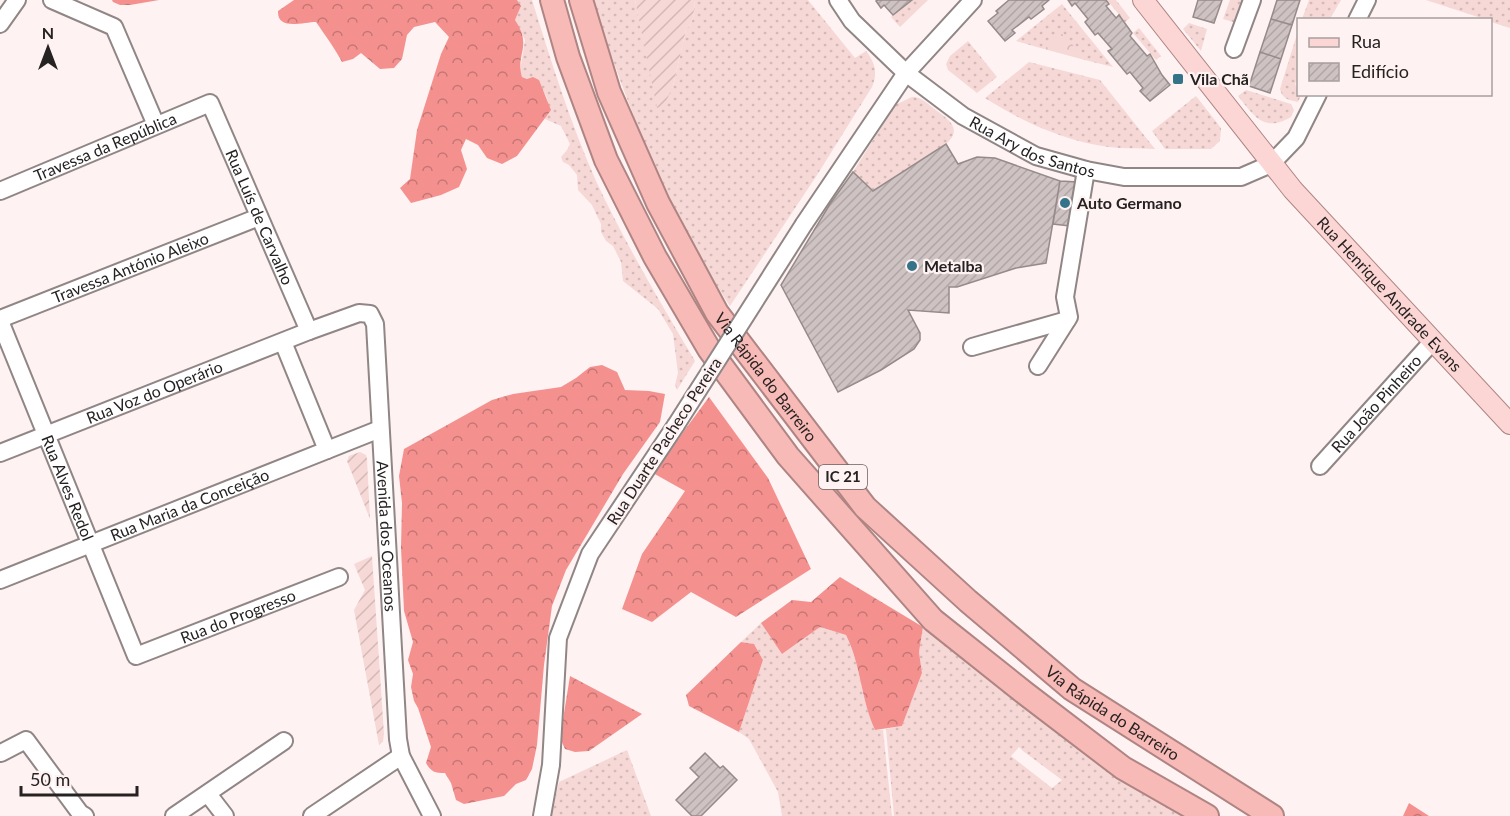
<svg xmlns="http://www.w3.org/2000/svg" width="1510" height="816" viewBox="0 0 1510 816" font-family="Lato,sans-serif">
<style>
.grass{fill:url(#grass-dots);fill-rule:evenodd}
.forest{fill:url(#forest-crowns)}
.park{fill:url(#park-crowns)}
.garden{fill:url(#garden-furrows)}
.building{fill:url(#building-hatch);stroke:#968b8a;stroke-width:1.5}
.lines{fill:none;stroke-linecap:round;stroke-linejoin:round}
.minor-casing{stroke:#918686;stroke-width:20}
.major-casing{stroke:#ae8583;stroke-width:22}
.highway-casing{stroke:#ae8583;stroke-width:26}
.minor{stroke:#fff;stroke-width:16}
.major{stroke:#fbd6d4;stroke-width:20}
.highway{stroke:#f8bab7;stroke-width:22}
.minor-bridge-casing{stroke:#918686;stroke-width:20;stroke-linecap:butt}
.minor-bridge{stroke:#fff;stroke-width:16}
.poi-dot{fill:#357388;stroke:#fef2f2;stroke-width:2}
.labels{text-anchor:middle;stroke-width:4.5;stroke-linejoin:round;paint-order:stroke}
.shield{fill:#fef2f2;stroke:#676060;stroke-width:1.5}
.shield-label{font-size:15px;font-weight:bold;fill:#262222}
.poi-label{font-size:16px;font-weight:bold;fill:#262222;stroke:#fef2f2;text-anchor:start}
.street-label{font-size:16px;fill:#262222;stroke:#fef2f2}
</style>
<defs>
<pattern id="grass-dots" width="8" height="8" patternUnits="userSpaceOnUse" patternTransform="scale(1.5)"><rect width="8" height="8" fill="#f6d8d6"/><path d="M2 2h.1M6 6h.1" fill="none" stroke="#d3b9b7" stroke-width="1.8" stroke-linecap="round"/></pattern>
<pattern id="forest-crowns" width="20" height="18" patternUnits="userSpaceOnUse" patternTransform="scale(1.5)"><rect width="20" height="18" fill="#f4918f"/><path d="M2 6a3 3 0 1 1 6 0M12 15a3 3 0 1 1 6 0" fill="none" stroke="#c57674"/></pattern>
<pattern id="park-crowns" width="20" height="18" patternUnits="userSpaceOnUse" patternTransform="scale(1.5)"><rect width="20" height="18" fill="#f6d8d6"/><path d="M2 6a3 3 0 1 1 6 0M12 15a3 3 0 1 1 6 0" fill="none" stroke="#d3b9b7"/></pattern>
<pattern id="garden-furrows" width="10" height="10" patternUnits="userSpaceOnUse" patternTransform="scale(1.5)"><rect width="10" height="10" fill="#f6d8d6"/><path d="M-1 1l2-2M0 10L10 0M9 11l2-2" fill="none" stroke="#d3b9b7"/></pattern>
<pattern id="building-hatch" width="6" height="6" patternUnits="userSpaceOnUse" patternTransform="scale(1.5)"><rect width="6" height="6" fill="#cec2c2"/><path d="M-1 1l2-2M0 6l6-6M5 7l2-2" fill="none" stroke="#b1a6a6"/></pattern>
</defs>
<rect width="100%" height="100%" fill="#fef2f2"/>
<path class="grass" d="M517,0H532C551,61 570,122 596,181C625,243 660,302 695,361L677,390L675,385L678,373L673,334L658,309L623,281L621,262L613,246L606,241L601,232V224L592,205L578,190L577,175L569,165L563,162L561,157L567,150L570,144L561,126L545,119C545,114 548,109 548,104C548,91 533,80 522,77L520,71L525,40L515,20L521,6Z
M592,0H635L658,108L673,86L686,30L693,19L695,0H808L855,58L866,51C875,63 878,72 872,87L817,175L730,306C666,210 629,108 592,0Z
M912,0H928L900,27L891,17Z
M1107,0H1116L1130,18L1125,22Z
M1230,0H1243L1236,23L1223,19Z
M1309,0H1341L1330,19H1302Z
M1426,0H1510V28L1491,22L1490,20L1484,19Z
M1062,4L1113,67L1085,60L1063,34L1044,49L1016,41Z
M1189,23L1207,29L1201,51L1183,29Z
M1139,28L1161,56L1156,60L1133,33Z
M1298,31V78L1295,84L1298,89V94L1301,95L1298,102C1289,100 1282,99 1280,89Z
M968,41L997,77L977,93L948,70L946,64L950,56Z
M1029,62L1100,80L1155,149C1140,148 1124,149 1109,147C1064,141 1023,122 985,98Z
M1246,90L1291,104L1294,110L1291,117C1264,133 1254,116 1238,96Z
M1196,96L1221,128L1220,141L1211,149H1165L1152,131Z
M912,97C922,97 929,105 937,111C949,120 963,129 946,144L873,191L853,172L895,105Z
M761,623L782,654L820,627L846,635C861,666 861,699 875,730H883L892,816H782L778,792L749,739L739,732L763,660L754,644L741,642Z
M923,627L1018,704L1186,816H894L886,729L902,726L922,673L919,652ZM1019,747L1023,751L1062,780L1052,788L1011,756Z
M627,750L651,816H551L559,782Z"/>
<path class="forest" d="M112,0H159L130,5H120L113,2Z
M294,0H517L521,6L515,20C533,47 515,54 522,77L527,79L533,77L539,80L551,110L517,156L502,164L487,158L478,145L466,139L461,150L467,169L459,187L441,195L411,203L400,188L410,179L417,130L441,54L449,37L435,22L414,27L407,35L402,59L394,68L380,69L361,53L353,59L342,62C334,47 325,35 316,22C303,22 277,31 278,11Z
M602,365L617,372L625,390L649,391L665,394L660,422L623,474L566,570L552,606L544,665L537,745L532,769L526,780L516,784L504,796L464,804L456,800L451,783L445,773C435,773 431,772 426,763L431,747L418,708L414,701L411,687L413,674L408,660L413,642L404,611L401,548L402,503L399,476L404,449L492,400L513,394L561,387L576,378L590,367Z
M709,397L768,478L811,569L736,617L691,592L652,622L622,609L642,554L685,491L653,473Z
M840,577L923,627L919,652L922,673L902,726L875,730C861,700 861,665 846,635L820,627L782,654L761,623L792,600L811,602Z
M741,642L754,644L763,660L739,732L689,706L686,695Z
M570,676L642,714L589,751L575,752L565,749L560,738Z
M1409,803L1429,816H1403Z"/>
<path class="park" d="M1063,33L1085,60L1044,49Z"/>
<path class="garden" d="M635,0H695L693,19L686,30L673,86L664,106L657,108Z
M360,452L366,455L367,459L370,519L347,461L349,456Z
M372,556L384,734L383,741L379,745L354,610L365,590L354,564Z"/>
<path class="building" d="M878,0H912L893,15L884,5L881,8L876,1Z
M1009,0H1049L1042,6L1044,9L1031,19L1029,17L1012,30L1015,33L1005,41L988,21L998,13L996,11Z
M1068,0H1106L1109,4L1106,6L1116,18L1119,15L1132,33L1130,36L1147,56L1150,54L1162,75L1170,85L1150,101L1140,91L1143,88L1130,72L1127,74L1108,51L1112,49L1098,33L1095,35L1085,22L1088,19L1075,3L1072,6Z
M1198,0H1222L1214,23L1193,17Z
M1277,0H1300L1292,25L1271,19Z
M1271,19L1292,25L1281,59L1260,52Z
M1260,52L1281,59L1270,93L1249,86Z
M946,144L958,164L977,157L995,158L1060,181L1046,263L1016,268L957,287H949V313L908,310L920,333V340L914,349L881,370L838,392L781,285L830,204L853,172L873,191Z
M1060,181L1078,182L1070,226L1053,224Z
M705,753L720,768L723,766L737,780L701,816H692L676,800L699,777L690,768Z"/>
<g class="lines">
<defs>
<g id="minor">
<path d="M52,0L114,27L156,125"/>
<path id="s1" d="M838,0L852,21L906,73L963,116L1036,156L1086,170L1124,177H1241L1271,164L1296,138L1318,94"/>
<path d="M1357,20L1367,0"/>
<path d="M0,24L17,0"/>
<path d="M1234,49L1252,0"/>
<path id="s2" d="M0,191L210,103L309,331"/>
<path d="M804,224L906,73L973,0"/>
<path id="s3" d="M0,319L259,217"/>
<path id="s4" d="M0,321L136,656L339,577"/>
<path d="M283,342L327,450"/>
<path d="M972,347L1067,320"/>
<path d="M1038,366L1069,317L1065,297L1086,170"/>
<path id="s5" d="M0,453L309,331L359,313L370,314L375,324L398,739L401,756L432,816"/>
<path id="s6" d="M1320,466L1433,341"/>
<path id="s7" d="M0,580L380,429"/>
<path d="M1,753L26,740L80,813L85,816"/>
<path d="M208,794L225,816"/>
<path d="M174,816L284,741"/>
<path d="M312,816L401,756"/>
<path d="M542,816L551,765L558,638L590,554L676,425"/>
</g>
<g id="major">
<path id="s8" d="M1143,0L1293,190L1510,424"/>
</g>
<g id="highway">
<path d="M552,0L568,57L606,160L655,257L709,349L788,456L933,620L1026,694L1123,768L1207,816"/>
<path id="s9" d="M581,0L609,92L658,203L717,313L865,507L968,601L1072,689L1272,816"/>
</g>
</defs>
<use href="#minor" class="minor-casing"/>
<use href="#major" class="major-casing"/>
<use href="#highway" class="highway-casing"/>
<use href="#minor" class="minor"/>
<use href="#major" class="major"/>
<use href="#highway" class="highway"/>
<defs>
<path id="minor-bridge" d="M676,425L804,224"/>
</defs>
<use href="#minor-bridge" class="minor-bridge-casing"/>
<use href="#minor-bridge" class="minor-bridge"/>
</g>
<g class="poi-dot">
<rect x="1172" y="73" width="12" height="12" rx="3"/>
<circle cx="1065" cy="203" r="6"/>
<circle cx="912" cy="266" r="6"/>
</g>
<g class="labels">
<rect class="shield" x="819" y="465" width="48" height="24" rx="4.5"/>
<g class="shield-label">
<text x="843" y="482">IC 21</text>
</g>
<g class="poi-label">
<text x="1190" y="85">Vila Chã</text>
<text x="1077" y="209">Auto Germano</text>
<text x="924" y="272">Metalba</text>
</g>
<g class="street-label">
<text dy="6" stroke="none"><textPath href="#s1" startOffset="248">Rua Ary dos Santos</textPath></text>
<text dy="6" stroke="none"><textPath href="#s2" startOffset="114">Travessa da República</textPath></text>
<text dy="6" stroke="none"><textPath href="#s2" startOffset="352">Rua Luís de Carvalho</textPath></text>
<text dy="6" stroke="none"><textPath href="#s3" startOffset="140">Travessa António Aleixo</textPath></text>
<text dy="6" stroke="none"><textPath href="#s8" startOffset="384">Rua Henrique Andrade Evans</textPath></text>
<text dy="6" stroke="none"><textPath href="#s9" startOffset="423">Via Rápida do Barreiro</textPath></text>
<text dy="6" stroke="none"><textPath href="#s5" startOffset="166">Rua Voz do Operário</textPath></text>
<text dy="6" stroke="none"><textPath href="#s6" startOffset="84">Rua João Pinheiro</textPath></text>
<text transform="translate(664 441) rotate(-57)" y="6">Rua Duarte Pacheco Pereira</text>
<text dy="6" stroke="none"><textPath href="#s4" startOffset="180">Rua Alves Redol</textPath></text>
<text dy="6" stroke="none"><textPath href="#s7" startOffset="204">Rua Maria da Conceição</textPath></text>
<text dy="6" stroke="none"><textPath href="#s5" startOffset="620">Avenida dos Oceanos</textPath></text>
<text dy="6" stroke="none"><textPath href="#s4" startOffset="471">Rua do Progresso</textPath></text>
<text dy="6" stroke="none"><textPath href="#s9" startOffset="909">Via Rápida do Barreiro</textPath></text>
</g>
</g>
<rect x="1297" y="18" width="195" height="78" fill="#fef2f2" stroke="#a89f9f" stroke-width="1.5"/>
<rect x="1309" y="38" width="30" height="9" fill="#fbd6d4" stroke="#a89f9f" stroke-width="1.5"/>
<text x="1351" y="48" font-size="18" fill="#262222">Rua</text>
<rect x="1309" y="63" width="30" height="18" fill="url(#building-hatch)" stroke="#a89f9f" stroke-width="1.5"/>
<text x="1351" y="78" font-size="18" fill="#262222">Edifício</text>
<g transform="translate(48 48)" stroke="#fef2f2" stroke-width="4.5" paint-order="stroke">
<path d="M0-4.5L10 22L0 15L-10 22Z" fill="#262222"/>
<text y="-9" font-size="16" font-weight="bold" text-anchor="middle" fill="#262222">N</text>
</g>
<path d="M21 786v9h116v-9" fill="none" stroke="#262222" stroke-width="3"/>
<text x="30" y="786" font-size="18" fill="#262222" stroke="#fef2f2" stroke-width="4.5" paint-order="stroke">50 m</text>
</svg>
